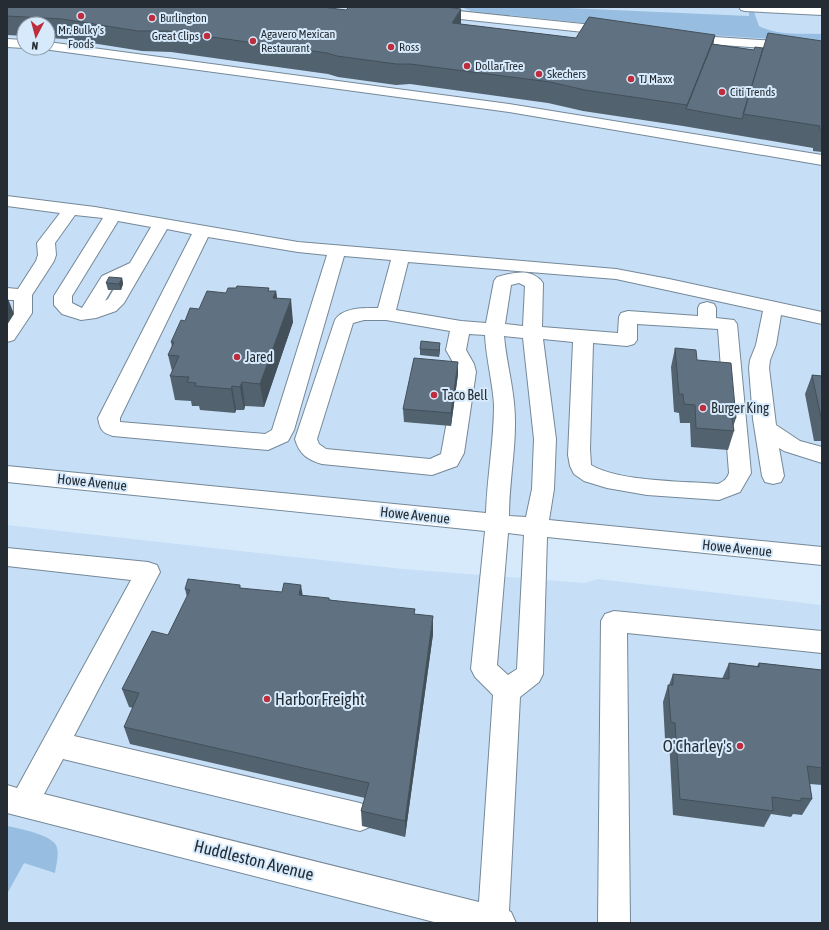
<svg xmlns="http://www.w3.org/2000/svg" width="829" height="930" viewBox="0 0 829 930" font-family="'Asap Condensed',sans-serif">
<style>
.built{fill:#c6dff6;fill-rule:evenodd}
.green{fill:#97bee0}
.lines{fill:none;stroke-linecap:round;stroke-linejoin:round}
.minor-casing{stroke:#758898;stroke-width:2}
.minor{fill:#fff;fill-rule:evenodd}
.wall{fill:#53626f}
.shaded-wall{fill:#43505a}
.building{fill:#607281;stroke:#43505a}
.poi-dot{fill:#bd2d3c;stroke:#d6eafc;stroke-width:1.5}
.labels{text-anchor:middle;stroke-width:4;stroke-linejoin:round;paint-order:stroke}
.far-poi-label{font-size:12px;fill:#252c33;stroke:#d6eafc;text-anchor:start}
.poi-label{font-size:14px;fill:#252c33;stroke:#d6eafc;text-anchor:start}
.street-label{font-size:14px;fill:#252c33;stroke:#d6eafc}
.near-poi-label{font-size:17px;fill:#252c33;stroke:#d6eafc;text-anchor:start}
.near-street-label{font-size:17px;fill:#252c33;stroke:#d6eafc}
</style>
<rect width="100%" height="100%" fill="#d6eafc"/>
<path class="built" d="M7,7H822V556L7,474ZM24,24H48V48H24Z
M7,525L403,569L584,583L598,579L822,605V923H7Z"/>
<path class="green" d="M461,7H545L749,16V11L754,12L759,26C777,36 802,33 822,34V42L677,33L471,11Z
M7,826C18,828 51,835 56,845C60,854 56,865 55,873L24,863L7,894Z"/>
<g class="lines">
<defs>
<path id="minor" d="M378,7H420L612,27L617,28L618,31L617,34L612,35L384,11L380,10Z
M739,7H822V15L745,11L741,10Z
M684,35L822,44V52L679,42L677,39L679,36Z
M7,39L24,40V48L7,47Z
M48,42L509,104L822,155V165L509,112L43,49L48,48Z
M7,196L95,207L298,242L616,269L669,279L822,312V324L781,315L776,345L770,360L769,368L776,425L800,441L822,447V463L784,451L779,448L784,476L781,482L773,484L765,482L762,476L753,419L749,368L750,360L756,345L763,311L616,279L408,262L396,310L461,321L486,323L494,281L497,277C512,273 532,267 543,283L542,327L618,333L619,317L621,313L628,311L698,316V308L700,304L707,302L714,304L716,308V318L734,320L737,324L751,473L740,492L719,500L647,495L607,488L584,481L574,474L570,466L568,455L573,342L543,339L556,439L554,489L549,520L822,547V565L547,537L543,674L539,682L520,697L509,911L511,912L516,923H438L7,813V785L17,788L131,580L7,566V548L148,562L157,565L160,572L74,736L360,803L370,807L375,817L370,827L360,831L63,759L44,794L479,902L493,695L475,677L471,669L485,531L7,482V466L486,513C487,477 494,442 494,405C493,384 486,358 485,335L469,334L466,350L474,364L476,372L464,453L457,466L432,475L322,464C308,460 299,454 295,439L335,320C343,307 364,308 378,308L391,260L344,256L294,430L288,441L268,450L113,436C102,433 100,429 98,418L192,234L167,229L124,303L116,311L96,318L81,320L62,314L54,305V296L103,218L75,215L55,243L56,255L54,261L32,295V313L14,340L7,342V322L14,313V300H7V288L18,289L36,261L38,255L37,243L60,213L7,206ZM118,221L151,227L130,263L102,276L82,308L72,303V296ZM208,237L298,252L327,255L272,430L265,434L120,422V418ZM118,282L108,299L105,301L115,284ZM519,283L525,286L523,326L505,324L511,285ZM364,320H386L450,331L446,350L454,364L456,372L441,454L430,459L326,449L319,444L317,439L353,323ZM637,324L718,329L729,473C727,479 724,481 718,484C685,481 619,482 591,465L590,449L593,343L627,346L634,344L637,340ZM504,336L523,338L534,439L532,489L526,517L509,516C509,478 518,440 514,403C512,381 506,359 504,336ZM508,533L524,535L517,669L508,675L497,665Z
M614,611L822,631V653L627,633L630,923H598L601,621L605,614Z"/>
</defs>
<use href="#minor" class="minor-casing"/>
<use href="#minor" class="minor"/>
</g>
<path class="wall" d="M7,7L461,24L576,38L715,35L713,44L754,50L763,48L822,41V152L813,151V148L683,126L583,111L548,103L410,84L396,85L338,77L328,74L171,52L142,51L66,39L48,38V24H24V36L7,35Z
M122,278L123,284L121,290H108L106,283Z
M269,291H276L277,298L293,322L264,407L245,406L244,410H236L235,413L200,410L199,406H192L191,401L175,400L170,376L172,371L168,355L172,347L171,342L185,321L199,309L226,293Z
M675,348L697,360L736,418L733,427L734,431L728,450L691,447L690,423H680L679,413L674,412L671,367Z
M420,349H440L439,357L420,355Z
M458,374L451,426L404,422L403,409Z
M812,375L822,376V441H814L805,394Z
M241,588L302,595L415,614L433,634L405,837L362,826L361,811L365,798L130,744L124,727L133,708L129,707L122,689L168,635L187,597L185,589Z
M729,663L757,666L759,663L822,670V785L810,784L812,799L802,815L793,814L791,817L771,814L764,827L673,815L669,739H665L663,702L668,685H669L673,674L722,679Z"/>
<path class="shaded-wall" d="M461,9V29L452,23Z
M715,35L711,56L686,109L687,105Z
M122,278L123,284L121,290L119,284Z
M276,291L279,315L273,298Z
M7,296L14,314L7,325Z
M291,299L293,322L264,407L260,384Z
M440,343V349L439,357V350Z
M458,362V374L451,426V413Z
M242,382L245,406L244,410L240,387Z
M232,386L236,410L235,413L231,389Z
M301,585L304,603L299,595Z
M433,616V634L405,837V821Z"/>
<path class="building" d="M7,7H322L346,10L349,7H445L461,9L452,23L576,38L589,17L715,35L687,105L585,90L550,82L410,64H396L337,56L327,53L168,31H138L62,19L7,16Z
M768,33L822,41V130L819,129L820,126L743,114Z
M712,44L754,50L755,47L763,48L742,119L686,109Z
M109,277L122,278L119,284L106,283Z
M237,286L269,288L268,291H276L273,298L291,299L260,384L242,382L240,387L232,386L231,389L195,386L196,383L187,382L189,377L170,376L179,356L168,355L174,342H171L181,320L185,321L190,308L199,309L207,291L226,293L228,288H236Z
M421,341L440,343L439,350L420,349Z
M675,348L696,350L697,360L731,363L736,418H732L734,431L696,428L695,405L684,404L683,394H679Z
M414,358L458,362L451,413L403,409Z
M812,375L822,376V422Z
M188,579L240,585V588L282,592L284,583L301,585L299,595L329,598V600L415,609L414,614L433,616L405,821L361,811L369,783L124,727L139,693L122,689L152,631L168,635L190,590L185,589Z
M729,663L759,667V663L822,670V768L807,766L812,799L801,798V801L772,797L773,811L680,799L675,723L671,722L668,685H673V674L729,679Z"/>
<g class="poi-dot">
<circle cx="81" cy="16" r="4"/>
<circle cx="152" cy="18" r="4"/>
<circle cx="207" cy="36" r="4"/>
<circle cx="253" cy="41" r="4"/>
<circle cx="391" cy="47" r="4"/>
<circle cx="467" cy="66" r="4"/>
<circle cx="539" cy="74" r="4"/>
<circle cx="631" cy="79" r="4"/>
<circle cx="722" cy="92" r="4"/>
<circle cx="237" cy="357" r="4"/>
<circle cx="434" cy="395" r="4"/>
<circle cx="703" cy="408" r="4"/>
<circle cx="267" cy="699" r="4"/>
<circle cx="740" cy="746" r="4"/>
</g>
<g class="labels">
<g class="far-poi-label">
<text x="160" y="22">Burlington</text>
<text x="81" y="34" text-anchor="middle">Mr. Bulky's<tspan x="81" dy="14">Foods</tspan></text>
<text x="261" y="38">Agavero Mexican<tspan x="261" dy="14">Restaurant</tspan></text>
<text x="199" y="40" text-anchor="end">Great Clips</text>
<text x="399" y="51">Ross</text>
<text x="475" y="70">Dollar Tree</text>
<text x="547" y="78">Skechers</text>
<text x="639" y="83">TJ Maxx</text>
<text x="730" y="96">Citi Trends</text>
</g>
<g class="poi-label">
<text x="245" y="362">Jared</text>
<text x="442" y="400">Taco Bell</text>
<text x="711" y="413">Burger King</text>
</g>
<g class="street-label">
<text transform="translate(92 482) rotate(6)" y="5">Howe Avenue</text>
<text transform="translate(415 515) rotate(6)" y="5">Howe Avenue</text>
<text transform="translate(737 548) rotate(6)" y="5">Howe Avenue</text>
</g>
<g class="near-poi-label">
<text x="275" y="705">Harbor Freight</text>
<text x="732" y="752" text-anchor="end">O'Charley's</text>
</g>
<g class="near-street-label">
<text transform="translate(254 860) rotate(14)" y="6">Huddleston Avenue</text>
</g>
</g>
<rect width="829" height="930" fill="none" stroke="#252c33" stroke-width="16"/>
<g transform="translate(36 36) rotate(186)"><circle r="19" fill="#d6eafc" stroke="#8f9eac"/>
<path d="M0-3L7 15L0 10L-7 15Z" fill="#bd2d3c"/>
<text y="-6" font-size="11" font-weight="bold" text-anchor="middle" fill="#252c33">N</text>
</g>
</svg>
